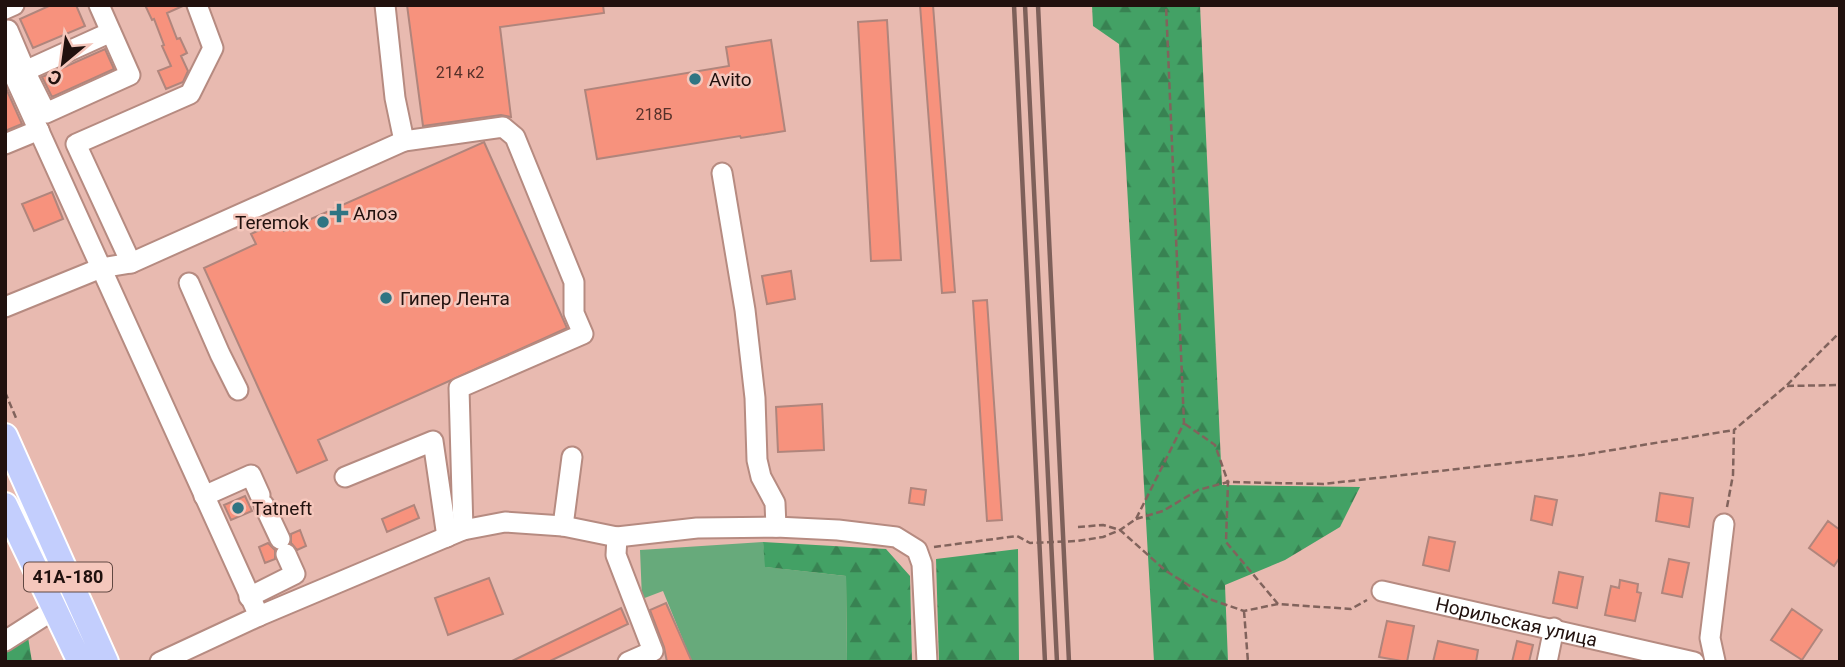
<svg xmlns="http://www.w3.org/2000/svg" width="1845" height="667" viewBox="0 0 1845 667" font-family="Roboto,sans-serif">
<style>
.green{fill:#67aa7b}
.forest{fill:url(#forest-firs)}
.building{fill:#f7927d;stroke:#b0857c;stroke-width:2}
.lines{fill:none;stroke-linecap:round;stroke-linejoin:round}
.minor-casing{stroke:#b68b81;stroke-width:23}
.major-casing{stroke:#fff;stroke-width:28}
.path{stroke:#81635c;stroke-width:2.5;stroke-dasharray:7 3.5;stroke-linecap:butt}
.minor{stroke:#fff;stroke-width:19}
.major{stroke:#c3cefd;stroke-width:24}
.rail{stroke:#7e605a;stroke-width:4.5}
.poi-dot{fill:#2f7583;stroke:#f5c7bc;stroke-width:2.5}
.labels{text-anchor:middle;stroke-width:5;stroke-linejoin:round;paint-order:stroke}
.number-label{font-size:16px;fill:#56312a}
.shield{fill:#f5c7bc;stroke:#614842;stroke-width:2}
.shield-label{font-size:18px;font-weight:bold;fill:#21110e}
.poi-label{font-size:19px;fill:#21110e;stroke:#f5c7bc;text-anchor:start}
.street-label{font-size:19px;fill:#21110e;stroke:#f5c7bc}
</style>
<defs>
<pattern id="forest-firs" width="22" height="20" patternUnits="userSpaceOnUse" patternTransform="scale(1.75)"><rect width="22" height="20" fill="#43a165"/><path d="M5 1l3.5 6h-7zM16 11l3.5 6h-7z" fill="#388252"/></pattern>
</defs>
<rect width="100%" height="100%" fill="#e8bab0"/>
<path class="green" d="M763,542L766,567L846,576L847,662H692L663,591L642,599L640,550Z"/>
<path class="forest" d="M1092,5H1200L1222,485L1360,487L1340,527L1285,560L1225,585L1228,662H1154L1119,44L1093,26Z
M763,542L886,549L910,576L912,662H847L846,576L765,567Z
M1018,549L1019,662H939L936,559Z
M28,637L32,662H5V651Z"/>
<path class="building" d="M51,5H76L85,26L33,48L20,19Z
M145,5H185L167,13L177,39L180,38L187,53L181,56L188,71L183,82L166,89L158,71L171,66L162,46L164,45L154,19L152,20Z
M407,5H603L604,13L500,27L511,117L501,115L423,126Z
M920,5H933L955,292L942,293Z
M887,20L901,260L871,261L858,22Z
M771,40L785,131L741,138L740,136L597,159L585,90L729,66L726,47Z
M105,49L114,69L52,97L42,77Z
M5,86L22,124L5,131Z
M484,142L567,328L318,440L327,460L297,473L204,268L256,244L251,234L279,221L284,231Z
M52,192L63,219L34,231L22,204Z
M791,271L795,299L767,304L762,276Z
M987,300L1002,520L987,521L973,301Z
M822,404L824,450L778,452L776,407Z
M911,488L926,490L924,505L909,503Z
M1660,493L1693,498L1689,527L1656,521Z
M245,496L252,511L231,520L224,505Z
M1535,496L1557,500L1552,525L1531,520Z
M414,505L419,518L387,532L382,519Z
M1828,521L1840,530V557L1834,566L1809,548Z
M300,530L306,546L297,550L291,543V534Z
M1429,537L1455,542L1449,571L1423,565Z
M268,543L275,550V559L265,563L259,547Z
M1669,559L1689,563L1682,597L1662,593Z
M1559,572L1583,577L1577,608L1553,603Z
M489,578L503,614L448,635L435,598Z
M1620,580L1638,584L1637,592L1641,593L1635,621L1605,615L1611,586L1619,588Z
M666,603L692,662H667L664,647L650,610Z
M621,608L628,624L548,662H510Z
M1792,609L1822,630L1802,660L1771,640Z
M1387,621L1414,626L1407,662L1379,657Z
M1438,641L1478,650L1476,662H1433Z
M1517,641L1533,645L1529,662H1512Z"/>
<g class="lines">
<defs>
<g id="minor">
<path d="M99,5L130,75L46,113L25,71L111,32"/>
<path d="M5,9L14,5"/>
<path d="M8,30L25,70"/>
<path d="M5,56L259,616"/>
<path d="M404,141L503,127L515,137L574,282V313L583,334L459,388L463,530"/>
<path d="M5,144L39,130"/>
<path d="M722,173L745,310L755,398L757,460L761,477L775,503L776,527"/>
<path d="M131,263L76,144L190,94L213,48L197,5"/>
<path d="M189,283L220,354L238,390"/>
<path d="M5,307L101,268L131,263L404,141L395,98L385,5"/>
<path d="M345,477L433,441L447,537"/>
<path d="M204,496L251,475L260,495"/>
<path d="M264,505L280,539"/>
<path d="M563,526L572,457"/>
<path d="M617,537L616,555L653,651L628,662"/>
<path id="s1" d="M1382,591L1694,662"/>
<path d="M249,597L295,574L286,554"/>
<path d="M5,641L55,609"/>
<path d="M1715,661L1710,638L1724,524"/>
<path d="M160,662L259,616L463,530L505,522L563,526L617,537L697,528L776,527L838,530L896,537L917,550L922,564L927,662"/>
<path d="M1547,662L1554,628"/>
</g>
<path id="major" d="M5,436L106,662
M5,505L80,662"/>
</defs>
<use href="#minor" class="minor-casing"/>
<use href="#major" class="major-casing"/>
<path class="path" d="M1787,386L1840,385
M5,392L16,418
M1185,424L1215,445L1228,482L1226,542L1278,604L1351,609L1367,600
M1727,507L1733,475L1734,430L1786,386L1840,332
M1136,519L1163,511L1198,490L1228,482L1323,484L1582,455L1734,430
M1078,527L1103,525L1120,530L1166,571L1212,600L1244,611L1278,604
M934,547L1017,536L1030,543L1077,541L1103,537L1120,530L1136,519L1184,423L1166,5
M1244,611L1248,662"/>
<use href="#minor" class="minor"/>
<use href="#major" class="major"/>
<path class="rail" d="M1014,5L1045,662
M1025,5L1057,662
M1038,5L1069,662"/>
</g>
<g class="poi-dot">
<circle cx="695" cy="79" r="7"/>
<path d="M335.5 202.5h7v7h7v7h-7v7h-7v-7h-7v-7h7z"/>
<circle cx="323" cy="222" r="7"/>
<circle cx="386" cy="298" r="7"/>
<circle cx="238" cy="508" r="7"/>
</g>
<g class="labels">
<g class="number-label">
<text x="460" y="78">214 к2</text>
<text x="654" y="120">218Б</text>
</g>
<rect class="shield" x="24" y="562.5" width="88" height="29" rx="5"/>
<g class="shield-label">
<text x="68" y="583">41А-180</text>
</g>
<g class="poi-label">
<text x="709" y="86">Avito</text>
<text x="353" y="220">Алоэ</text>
<text x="309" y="229" text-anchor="end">Teremok</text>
<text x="400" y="305">Гипер Лента</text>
<text x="252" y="515">Tatneft</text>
</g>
<g class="street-label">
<text dy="7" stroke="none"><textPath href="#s1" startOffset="138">Норильская улица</textPath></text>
</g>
</g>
<rect width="1845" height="667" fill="none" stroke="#21110e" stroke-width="14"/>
<g transform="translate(63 63) rotate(209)" stroke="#f5c7bc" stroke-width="5" paint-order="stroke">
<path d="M0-5L12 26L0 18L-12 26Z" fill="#21110e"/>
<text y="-10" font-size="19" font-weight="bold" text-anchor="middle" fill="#21110e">С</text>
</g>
</svg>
